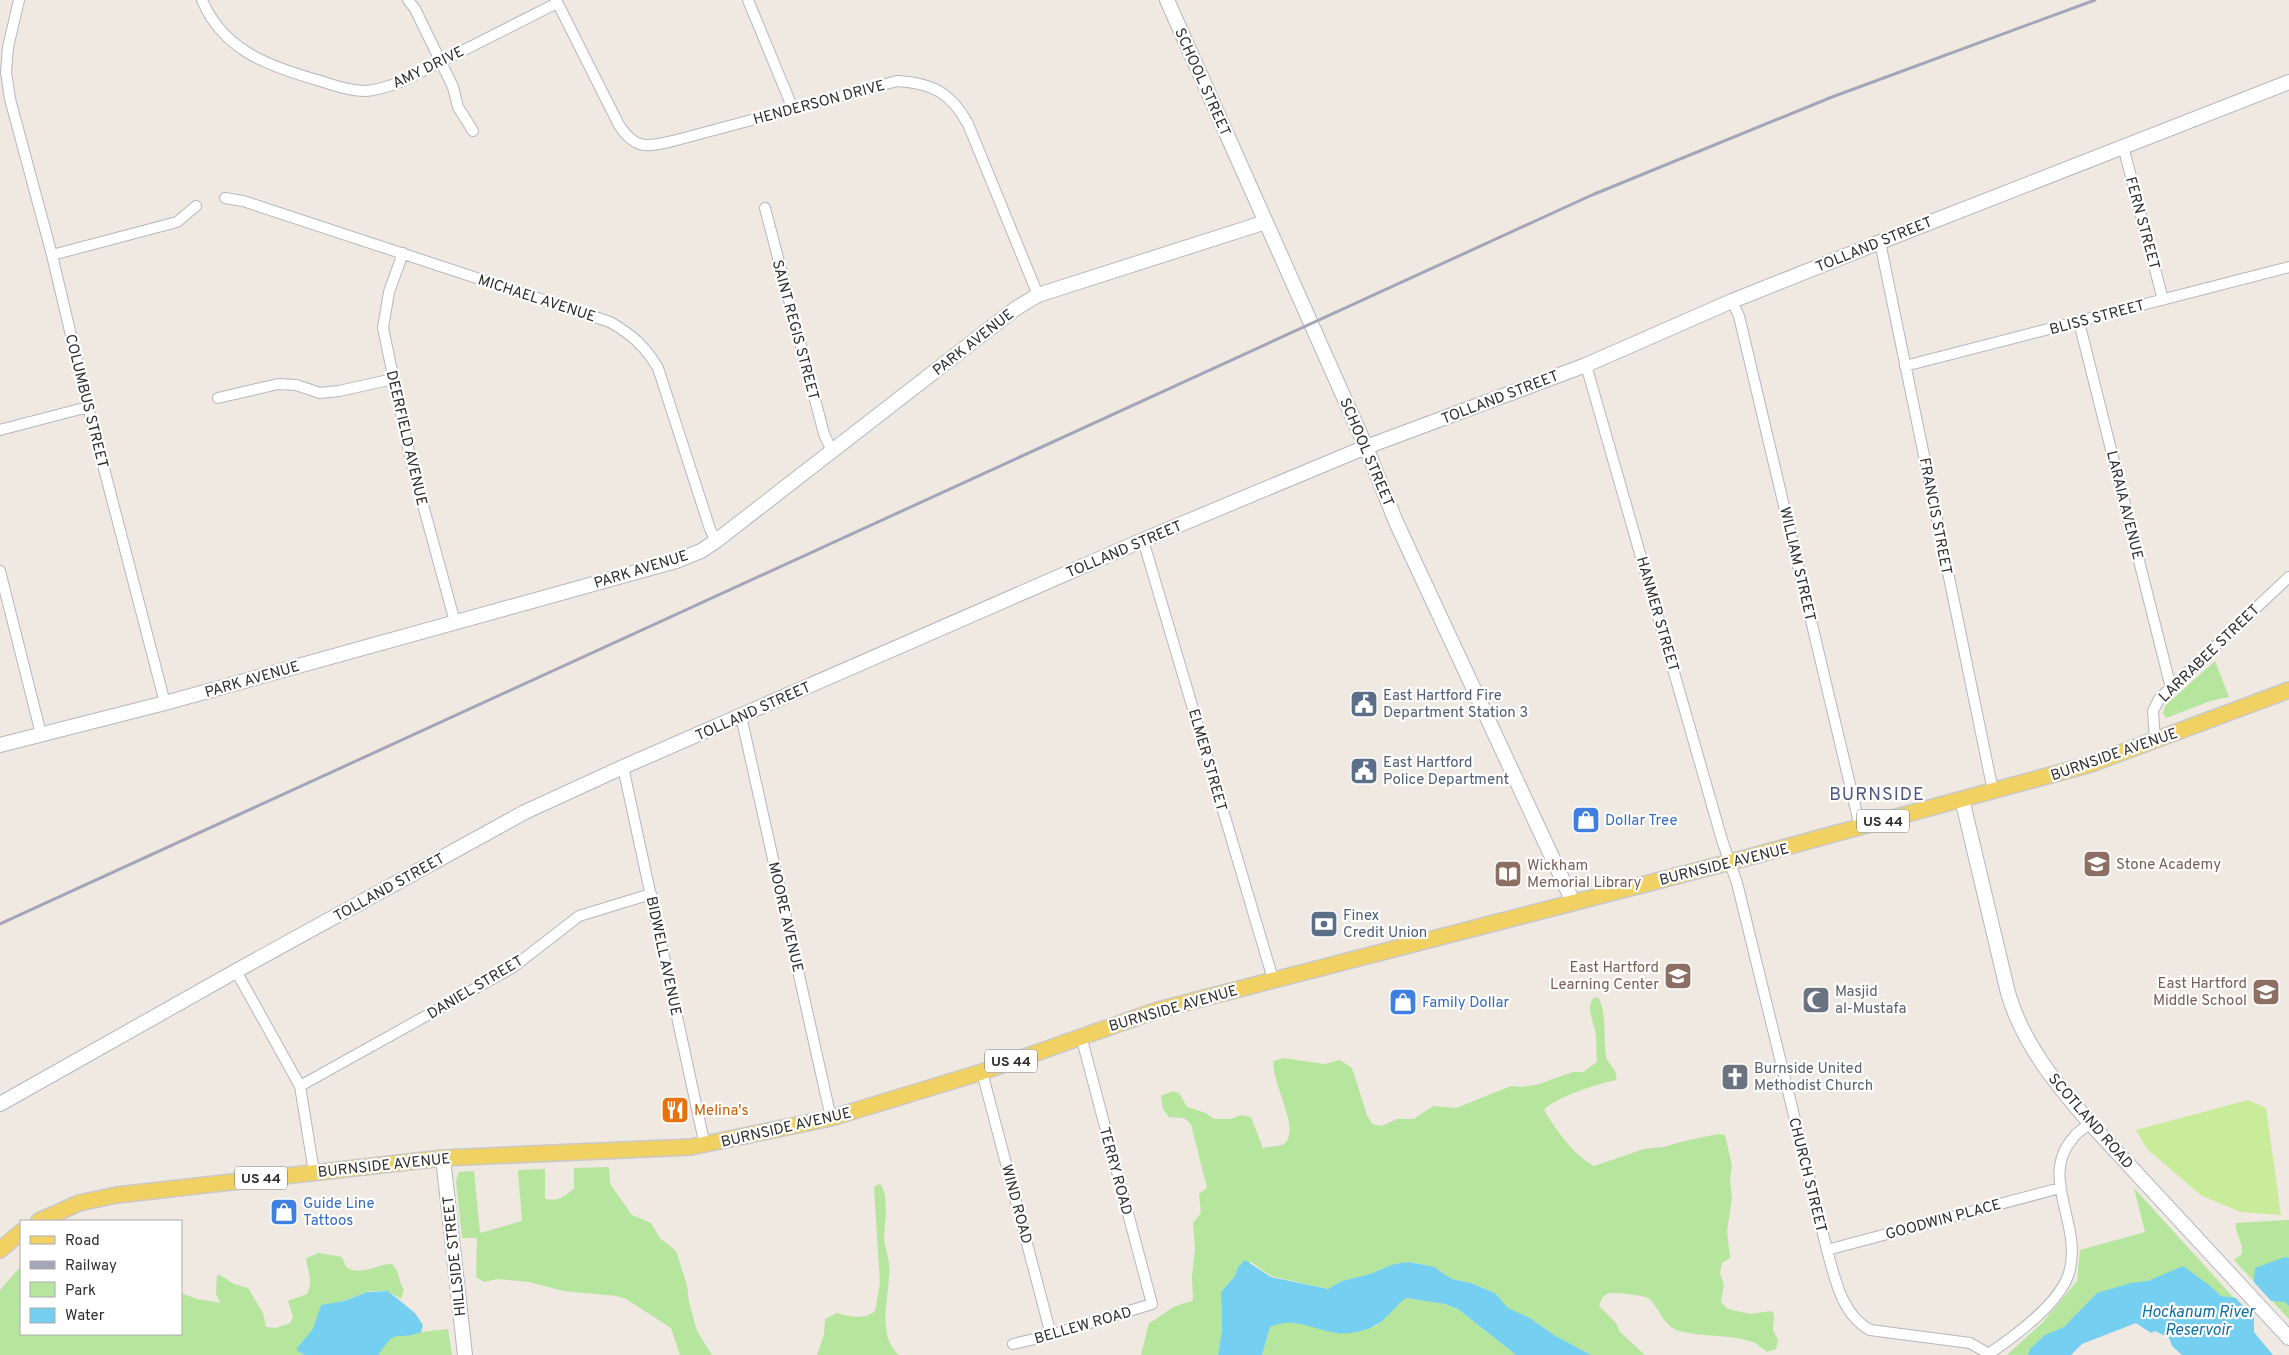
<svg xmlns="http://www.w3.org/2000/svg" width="2289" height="1355" viewBox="0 0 2289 1355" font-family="Overpass,sans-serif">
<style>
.green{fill:#b6e59e}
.pitch{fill:#c9ec9a}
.water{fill:#75cff0}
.pier{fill:#efe9e1}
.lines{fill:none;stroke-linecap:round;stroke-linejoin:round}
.street-casing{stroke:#b4b7c1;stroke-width:12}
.secondary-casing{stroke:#b4b7c1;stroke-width:16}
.primary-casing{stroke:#c9c9c9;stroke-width:18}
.street{stroke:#fff;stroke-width:10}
.secondary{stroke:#fff;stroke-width:14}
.primary{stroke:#f2d163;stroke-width:15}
.rail{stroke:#a3a6b8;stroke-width:3}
.labels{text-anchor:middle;stroke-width:4.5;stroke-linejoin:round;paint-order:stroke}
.shield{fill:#fff;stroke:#6d6d6d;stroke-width:1}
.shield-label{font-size:14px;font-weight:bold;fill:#2e2e2e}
.street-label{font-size:15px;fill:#2e2e2e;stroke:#fff}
.service-label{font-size:15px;fill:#4e5e75;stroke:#fff;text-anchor:start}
.shop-label{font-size:15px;fill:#366cbe;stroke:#fff;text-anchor:start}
.education-label{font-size:15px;fill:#785e54;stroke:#fff;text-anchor:start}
.worship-label{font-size:15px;fill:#5b616d;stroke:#fff;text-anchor:start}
.food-label{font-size:15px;fill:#c56008;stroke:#fff;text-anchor:start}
.water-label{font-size:16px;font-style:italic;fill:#0d6fa3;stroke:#fff}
.quarter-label{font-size:18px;letter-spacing:1px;fill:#4d5680;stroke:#fff}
</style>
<rect width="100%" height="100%" fill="#efe9e1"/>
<path class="green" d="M2215,661L2229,697L2210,701L2166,718L2163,713L2165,706Z
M1595,997L1599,998C1607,1016 1603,1036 1606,1056C1608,1065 1619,1071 1616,1080C1600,1083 1553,1098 1544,1110C1555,1129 1575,1156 1594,1166L1644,1149L1664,1147L1680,1142L1718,1134L1725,1135L1732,1166L1730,1179L1732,1198L1727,1231L1730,1258L1722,1263L1720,1273L1724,1285L1721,1302L1728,1309L1751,1314L1771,1311L1774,1314L1773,1330L1778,1340L1776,1349L1767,1352C1763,1349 1759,1345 1755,1343C1731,1333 1704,1338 1679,1331C1663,1326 1660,1308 1648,1298C1644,1296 1611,1291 1607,1294C1601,1297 1601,1301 1599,1306L1616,1323L1620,1332L1645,1355H1591L1554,1335L1530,1318L1508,1308L1495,1293L1471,1283L1452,1279L1434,1267L1409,1262L1394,1264L1370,1274L1342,1281L1328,1289L1271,1276L1251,1262L1238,1267L1235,1276L1221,1292L1222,1330L1218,1355H1141L1149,1323C1168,1313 1168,1306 1193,1301L1192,1276L1195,1249L1193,1223L1201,1213L1199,1194L1207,1188L1191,1124L1184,1118L1169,1117L1163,1109L1161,1096L1173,1091L1179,1093L1187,1107L1206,1113L1214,1119H1231L1241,1115L1251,1117L1263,1148C1270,1146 1280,1147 1285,1143C1301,1128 1270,1081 1274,1061L1283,1058L1324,1064L1340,1060L1352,1068L1367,1115L1372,1124L1382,1126L1397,1119H1414L1433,1106L1456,1108L1511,1086L1521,1087L1536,1085L1573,1072H1583L1597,1062C1596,1052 1597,1041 1595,1030C1593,1021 1585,1004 1595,997Z
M609,1167L610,1184L632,1215L651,1223L660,1238L676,1251L687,1285L689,1302L697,1331L712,1355H680L671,1328L626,1299L617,1296L564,1291L529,1282L497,1279L484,1282L476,1277L477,1238H462L456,1181L459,1172L474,1171L480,1233L522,1221L518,1170L545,1169V1199C559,1202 564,1196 574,1189V1168Z
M880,1184C889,1193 885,1224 884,1236C884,1245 888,1254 889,1263C892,1291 874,1333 899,1355H817L824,1335L825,1319L837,1313C849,1317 865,1320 875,1311L880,1283L874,1189L875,1186Z
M2134,1188L2243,1308L2166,1305L2050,1355H2007L2043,1322L2077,1281L2080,1250L2145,1232Z
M2289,1220V1319L2234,1260L2242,1254C2243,1241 2234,1231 2236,1223Z
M319,1253L342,1257L346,1267C361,1277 376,1264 392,1264C400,1272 398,1280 404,1290L401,1299L388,1291H369L341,1302L421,1332L448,1329L452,1355H314L307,1338L300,1344L297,1351L305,1355H0V1290L21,1266V1334H181V1293L197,1299L220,1303L216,1294L217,1275H220L234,1284L248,1288L263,1313L266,1327L276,1328L290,1323L293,1317L288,1301L307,1294C314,1282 307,1270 306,1258Z
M1405,1298L1445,1304L1458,1309L1516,1355H1262L1270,1327L1283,1321L1310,1325L1337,1333L1376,1326Z"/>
<path class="pitch" d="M2248,1100L2266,1108L2281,1215L2241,1212L2202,1196L2147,1149L2136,1130Z"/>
<path class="water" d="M2285,1257L2289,1258V1306L2285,1302L2271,1301L2254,1317V1332L2273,1355H2182L2172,1346L2169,1338L2155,1331L2151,1333L2136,1323L2082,1344L2071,1355H2028L2030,1349L2045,1335L2064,1327L2097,1293L2131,1283L2148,1281L2183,1266L2209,1285L2221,1296L2238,1298L2254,1281L2255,1268Z
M1245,1260L1271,1277L1328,1289L1342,1281L1370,1274L1394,1264L1409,1262L1434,1267L1452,1279L1471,1283L1495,1293L1508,1308L1530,1318L1554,1335L1591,1355H1516L1458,1309L1445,1304L1406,1298C1396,1305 1384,1322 1374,1326C1364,1331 1349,1335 1337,1333C1313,1330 1295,1316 1270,1327L1262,1355H1218L1222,1330L1221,1292L1235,1276L1238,1267Z
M388,1291L415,1313L423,1325L421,1332C394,1343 399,1324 378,1355H305L297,1351V1348L313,1329L321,1305L344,1301L367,1292Z"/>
<path class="pier" d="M2253,1281L2272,1302L2254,1318L2235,1297Z"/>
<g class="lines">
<defs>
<path id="street" d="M19,0L8,47L6,72L10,99L52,255L88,407L165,703
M202,0C223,50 268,66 317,80C333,85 349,91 366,91C379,90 390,86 403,81L557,3
M408,0L415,9L453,87L458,107L473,131
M556,0L619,125C635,150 647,147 673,141L897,81C933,83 951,93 968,124L1038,295
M748,0L793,109
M2123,146L2163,300
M225,198L243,201L610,322C631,334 645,346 658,368L710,529L716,541
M765,208L824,434L832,451
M1880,242L1993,791
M403,253L389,292L383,328L411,461L455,622
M52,255L177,222L196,206
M1732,301L1739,316L1860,827
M2079,322L2171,688
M1586,365L1722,840L1737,883L1827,1250C1835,1279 1842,1315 1870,1330L1970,1343L1991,1355
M1905,366L2289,267
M218,398L278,384L296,385L320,393L339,391L393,379
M0,430L88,407
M1143,540L1273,979
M0,571L41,734
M741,716L831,1118
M2155,741L2153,711L2159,699L2289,577
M623,767L705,1146
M236,971L300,1086L314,1172
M982,1072L1051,1335
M300,1086L512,968L579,916L651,894
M1827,1250L2060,1188
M1013,1344L1051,1335L1152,1304L1081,1036
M1990,1353C2015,1336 2064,1300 2070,1269C2081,1222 2039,1177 2073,1138C2077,1132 2085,1128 2090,1123"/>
<path id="secondary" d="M1167,0L1366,447L1396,522L1573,902
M0,745L165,703L676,561L701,551L716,541L1015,309L1038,295L1266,222
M1962,799L2008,993C2023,1044 2056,1084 2090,1123L2289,1338
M0,1104L236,971L525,812L623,767L1143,540L1366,447L1586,365L1732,301L1880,242L2289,82
M443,1158L465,1355"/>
<path id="primary" d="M39,1221L79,1203L117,1195L443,1158L691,1147L831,1118L982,1072L1158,1010L1742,859L2091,764L2289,690
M0,1250L21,1232"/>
</defs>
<use href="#street" class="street-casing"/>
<use href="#secondary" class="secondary-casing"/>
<use href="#primary" class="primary-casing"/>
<use href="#street" class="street"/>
<use href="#secondary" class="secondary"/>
<use href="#primary" class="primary"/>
<path class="rail" d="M0,924L1592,195L1832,97L2095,0"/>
</g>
<defs>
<symbol id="civic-square" viewBox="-11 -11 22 22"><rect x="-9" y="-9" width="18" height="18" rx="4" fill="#5c6f8a" stroke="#fff"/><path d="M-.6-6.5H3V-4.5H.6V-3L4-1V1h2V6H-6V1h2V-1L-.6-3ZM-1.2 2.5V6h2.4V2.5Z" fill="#fff"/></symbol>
<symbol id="shop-square" viewBox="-11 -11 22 22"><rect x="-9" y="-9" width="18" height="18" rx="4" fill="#3f7fe0" stroke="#fff"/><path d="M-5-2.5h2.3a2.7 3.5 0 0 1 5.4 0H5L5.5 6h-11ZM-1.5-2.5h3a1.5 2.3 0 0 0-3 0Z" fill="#fff"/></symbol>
<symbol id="university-square" viewBox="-11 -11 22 22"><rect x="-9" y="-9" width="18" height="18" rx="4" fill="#8d6e63" stroke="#fff"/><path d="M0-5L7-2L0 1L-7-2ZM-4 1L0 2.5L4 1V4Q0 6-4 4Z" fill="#fff"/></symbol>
<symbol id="library-square" viewBox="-11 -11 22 22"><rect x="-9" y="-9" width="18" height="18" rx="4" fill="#8d6e63" stroke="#fff"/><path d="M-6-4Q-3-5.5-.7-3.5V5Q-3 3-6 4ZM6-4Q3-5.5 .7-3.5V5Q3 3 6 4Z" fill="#fff"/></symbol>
<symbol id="bank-square" viewBox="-11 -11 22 22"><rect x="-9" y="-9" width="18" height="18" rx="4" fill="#5c6f8a" stroke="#fff"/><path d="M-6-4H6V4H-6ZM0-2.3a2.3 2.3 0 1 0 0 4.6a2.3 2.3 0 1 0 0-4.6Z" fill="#fff"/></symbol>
<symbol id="school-square" viewBox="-11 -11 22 22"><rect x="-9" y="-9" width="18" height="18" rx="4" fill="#8d6e63" stroke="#fff"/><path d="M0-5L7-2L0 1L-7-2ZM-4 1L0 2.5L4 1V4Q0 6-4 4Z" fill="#fff"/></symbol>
<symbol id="mosque-square" viewBox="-11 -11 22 22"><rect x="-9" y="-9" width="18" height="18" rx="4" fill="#6b7280" stroke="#fff"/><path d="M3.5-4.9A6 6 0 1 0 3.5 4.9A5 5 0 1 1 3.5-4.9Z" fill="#fff"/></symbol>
<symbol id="church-square" viewBox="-11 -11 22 22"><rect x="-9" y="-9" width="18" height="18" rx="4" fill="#6b7280" stroke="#fff"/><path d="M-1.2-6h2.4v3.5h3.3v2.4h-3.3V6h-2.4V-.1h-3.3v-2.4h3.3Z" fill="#fff"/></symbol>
<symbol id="restaurant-square" viewBox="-11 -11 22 22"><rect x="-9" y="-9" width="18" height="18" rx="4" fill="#e8710a" stroke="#fff"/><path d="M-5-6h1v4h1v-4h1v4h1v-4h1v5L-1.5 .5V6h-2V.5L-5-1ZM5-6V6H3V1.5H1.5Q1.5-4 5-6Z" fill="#fff"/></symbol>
</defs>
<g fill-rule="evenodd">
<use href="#civic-square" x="1348" y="688" width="32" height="32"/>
<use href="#civic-square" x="1348" y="755" width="32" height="32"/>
<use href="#shop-square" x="1570" y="804" width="32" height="32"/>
<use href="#university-square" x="2081" y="848" width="32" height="32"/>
<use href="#library-square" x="1492" y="858" width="32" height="32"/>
<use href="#bank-square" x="1308" y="908" width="32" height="32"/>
<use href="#school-square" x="1662" y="960" width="32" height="32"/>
<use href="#school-square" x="2250" y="976" width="32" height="32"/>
<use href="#mosque-square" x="1800" y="984" width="32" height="32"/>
<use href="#shop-square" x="1387" y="986" width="32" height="32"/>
<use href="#church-square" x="1719" y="1061" width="32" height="32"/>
<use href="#restaurant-square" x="659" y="1094" width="32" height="32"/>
<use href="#shop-square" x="268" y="1196" width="32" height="32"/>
</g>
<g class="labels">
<g class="shield">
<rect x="1857" y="809.5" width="52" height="23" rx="4"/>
<rect x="985" y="1049.5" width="52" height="23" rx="4"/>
<rect x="235" y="1166.5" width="52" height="23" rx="4"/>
</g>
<g class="shield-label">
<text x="1883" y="826">US 44</text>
<text x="1011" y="1066">US 44</text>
<text x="261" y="1183">US 44</text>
</g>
<g class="street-label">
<text transform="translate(428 67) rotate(-26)" y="5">AMY DRIVE</text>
<text transform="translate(1203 82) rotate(66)" y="5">SCHOOL STREET</text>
<text transform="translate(819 102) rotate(-15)" y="5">HENDERSON DRIVE</text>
<text transform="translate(2143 223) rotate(75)" y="5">FERN STREET</text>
<text transform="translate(1874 244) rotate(-22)" y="5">TOLLAND STREET</text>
<text transform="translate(537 298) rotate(18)" y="5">MICHAEL AVENUE</text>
<text transform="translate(2097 317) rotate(-15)" y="5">BLISS STREET</text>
<text transform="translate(796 330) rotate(75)" y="5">SAINT REGIS STREET</text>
<text transform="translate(973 342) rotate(-38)" y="5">PARK AVENUE</text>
<text transform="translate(1500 397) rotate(-21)" y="5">TOLLAND STREET</text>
<text transform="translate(87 401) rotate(76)" y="5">COLUMBUS STREET</text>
<text transform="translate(407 438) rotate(77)" y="5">DEERFIELD AVENUE</text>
<text transform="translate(1367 452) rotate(67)" y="5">SCHOOL STREET</text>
<text transform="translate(2125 505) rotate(76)" y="5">LARAIA AVENUE</text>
<text transform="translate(1936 516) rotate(79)" y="5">FRANCIS STREET</text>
<text transform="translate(1124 549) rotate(-23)" y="5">TOLLAND STREET</text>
<text transform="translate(1798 564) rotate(77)" y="5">WILLIAM STREET</text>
<text transform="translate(641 569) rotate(-17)" y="5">PARK AVENUE</text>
<text transform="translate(1658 614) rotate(74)" y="5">HANMER STREET</text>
<text transform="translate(2209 653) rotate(-44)" y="5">LARRABEE STREET</text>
<text transform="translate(252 679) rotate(-16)" y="5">PARK AVENUE</text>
<text transform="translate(753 711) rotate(-24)" y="5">TOLLAND STREET</text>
<text transform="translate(2114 754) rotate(-19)" y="5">BURNSIDE AVENUE</text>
<text transform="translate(1208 760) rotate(74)" y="5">ELMER STREET</text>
<text transform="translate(1724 864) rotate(-14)" y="5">BURNSIDE AVENUE</text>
<text transform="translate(389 887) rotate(-29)" y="5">TOLLAND STREET</text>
<text transform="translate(786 917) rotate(77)" y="5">MOORE AVENUE</text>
<text transform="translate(664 956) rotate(78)" y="5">BIDWELL AVENUE</text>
<text transform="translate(475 987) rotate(-31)" y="5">DANIEL STREET</text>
<text transform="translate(1173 1008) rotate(-16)" y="5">BURNSIDE AVENUE</text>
<text transform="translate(2091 1121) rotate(49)" y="5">SCOTLAND ROAD</text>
<text transform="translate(786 1127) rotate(-13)" y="5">BURNSIDE AVENUE</text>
<text transform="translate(384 1165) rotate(-6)" y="5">BURNSIDE AVENUE</text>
<text transform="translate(1116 1171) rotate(75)" y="5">TERRY ROAD</text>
<text transform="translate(1808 1175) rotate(76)" y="5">CHURCH STREET</text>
<text transform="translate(1017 1204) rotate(75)" y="5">WIND ROAD</text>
<text transform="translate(1943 1219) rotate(-15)" y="5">GOODWIN PLACE</text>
<text transform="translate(454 1256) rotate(-96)" y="5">HILLSIDE STREET</text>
<text transform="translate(1083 1325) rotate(-16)" y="5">BELLEW ROAD</text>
</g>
<g class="service-label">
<text x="1383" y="700">East Hartford Fire<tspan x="1383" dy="17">Department Station 3</tspan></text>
<text x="1383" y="767">East Hartford<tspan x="1383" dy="17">Police Department</tspan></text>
<text x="1343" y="920">Finex<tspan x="1343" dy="17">Credit Union</tspan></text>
</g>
<g class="shop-label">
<text x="1605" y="825">Dollar Tree</text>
<text x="1422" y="1007">Family Dollar</text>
<text x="303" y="1208">Guide Line<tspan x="303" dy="17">Tattoos</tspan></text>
</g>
<g class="education-label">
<text x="2116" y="869">Stone Academy</text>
<text x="1527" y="870">Wickham<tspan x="1527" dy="17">Memorial Library</tspan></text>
<text x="1659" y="972" text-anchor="end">East Hartford<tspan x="1659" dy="17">Learning Center</tspan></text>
<text x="2247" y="988" text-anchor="end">East Hartford<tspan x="2247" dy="17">Middle School</tspan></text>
</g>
<g class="worship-label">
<text x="1835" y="996">Masjid<tspan x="1835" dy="17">al-Mustafa</tspan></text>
<text x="1754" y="1073">Burnside United<tspan x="1754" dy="17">Methodist Church</tspan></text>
</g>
<g class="food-label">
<text x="694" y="1115">Melina's</text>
</g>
<g class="water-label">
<text x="2198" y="1317">Hockanum River<tspan x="2198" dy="18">Reservoir</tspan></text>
</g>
<g class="quarter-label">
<text x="1877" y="800">BURNSIDE</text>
</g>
</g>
<rect x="20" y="1220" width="162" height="115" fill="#ffffff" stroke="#ababab"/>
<rect x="30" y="1236" width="25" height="8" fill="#f2d163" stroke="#ababab"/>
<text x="65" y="1245" font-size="15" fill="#2e2e2e">Road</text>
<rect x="30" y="1261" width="25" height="8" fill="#a3a6b8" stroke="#ababab"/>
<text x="65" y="1270" font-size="15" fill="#2e2e2e">Railway</text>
<rect x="30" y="1282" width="25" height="15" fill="#b6e59e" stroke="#ababab"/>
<text x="65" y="1295" font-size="15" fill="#2e2e2e">Park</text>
<rect x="30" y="1308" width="25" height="15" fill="#75cff0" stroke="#ababab"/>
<text x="65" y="1320" font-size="15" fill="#2e2e2e">Water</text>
</svg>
